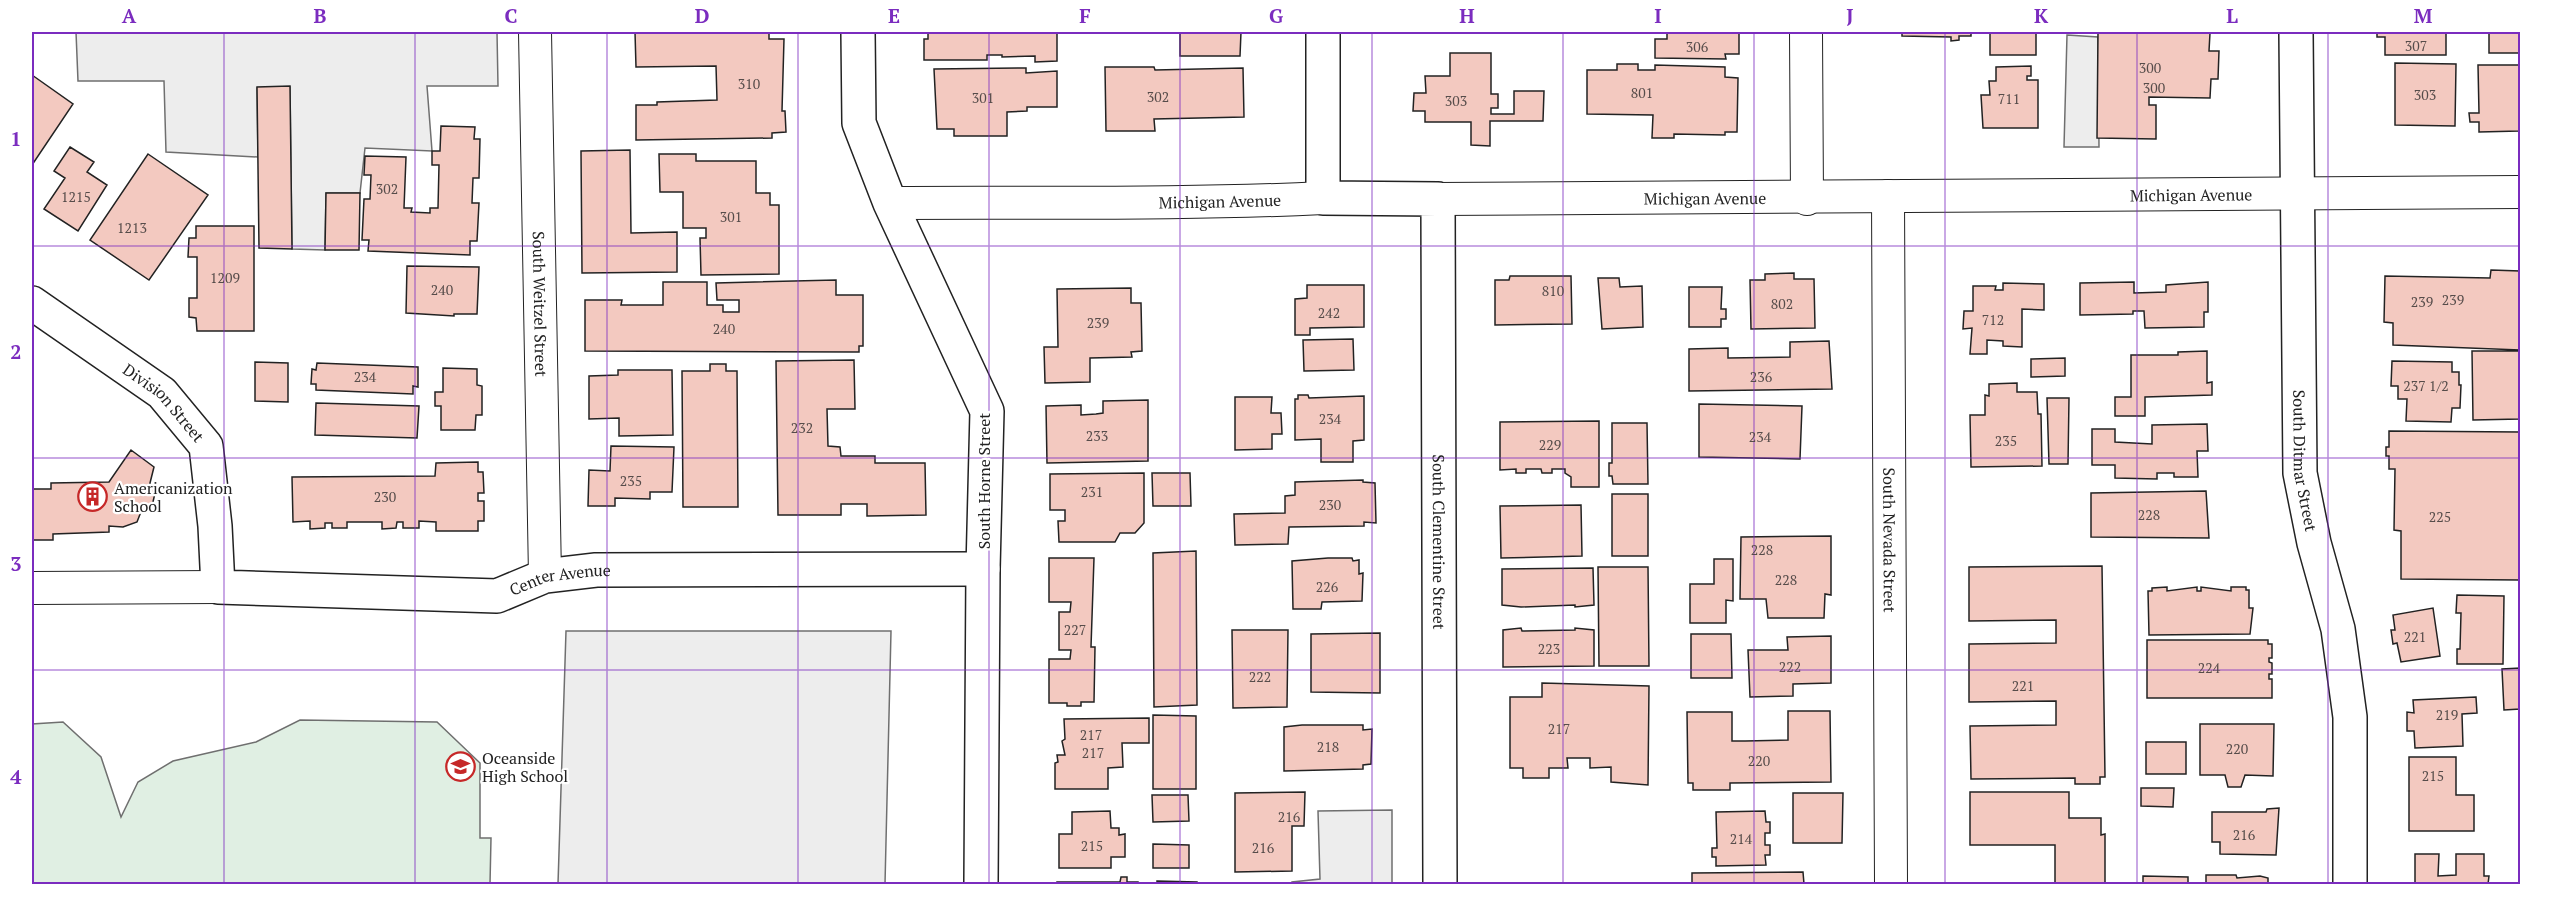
<svg xmlns="http://www.w3.org/2000/svg" width="2552" height="916" viewBox="0 0 2552 916" font-family="'PT Serif',serif">
<style>
.green{fill:#e0efe3;stroke:#6f6f6f;stroke-width:1.5}
.parking{fill:#ededed;stroke:#6f6f6f;stroke-width:1.5}
.building{fill:#f3c9c0;stroke:#222;stroke-width:1.5}
.lines{fill:none;stroke-linecap:round;stroke-linejoin:round}
.street-casing{stroke:#222;stroke-width:34}
.secondary-casing{stroke:#222;stroke-width:36}
.street{stroke:#fff;stroke-width:32}
.secondary{stroke:#fff;stroke-width:33}
.grid{fill:none;stroke:#7b2cbf;stroke-width:1.5;stroke-opacity:0.55}
.labels{text-anchor:middle;stroke-width:4.5;stroke-linejoin:round;paint-order:stroke}
.number-label{font-size:14px;fill:#564c4a}
.street-label{font-size:16px;fill:#222;stroke:#fff}
.poi-label{font-size:16px;fill:#222;stroke:#fff;text-anchor:start}
.neatline{fill:none;stroke:#7b2cbf;stroke-width:2}
.grid-label{font-size:20px;text-anchor:middle;font-weight:bold;fill:#7b2cbf}
</style>
<rect width="100%" height="100%" fill="#fff"/>
<path class="green" d="M300,720L437,722L480,763V838H491L490,884H32V724L63,722L101,757L121,817L138,782L173,761L256,742Z"/>
<path class="parking" d="M76,32H497L498,86H427L432,151L365,148L360,193H326L325,250L292,249L290,87L257,88L258,157L166,152L164,81H78Z
M2067,35L2098,37L2099,147H2064Z
M566,631H891L885,884H558Z
M1392,810V884H1292V882L1320,879L1318,811Z"/>
<path class="building" d="M635,32H769V39H784L782,111H785L786,132L772,133V138L636,140V105H657V102L717,100L716,66L636,67Z
M928,32H1057V61L1035,62V56L1002,57V55H987V60H924V39H928Z
M1180,32H1241L1240,56H1180Z
M1667,32H1739V54H1725L1726,59L1655,58V39H1667Z
M1902,32H1971V36H1959V40L1951,41V37L1902,36Z
M1990,32H2036V55H1990Z
M2098,32L2210,33L2209,51H2219L2218,79H2211L2210,98L2149,97V105H2156V139L2097,138Z
M2377,32H2448H2446V55H2385V37H2377Z
M2489,32H2520V53H2489Z
M1450,53H1491V94H1498V108H1491V114H1514V91H1544L1543,121H1490V146L1471,145V122H1425V111H1413L1414,93H1426L1425,76H1450Z
M2395,63L2456,64L2455,126L2395,125Z
M1617,64H1638V70H1655V65L1725,67V77L1738,78L1737,132H1725V135L1674,134V138H1652L1653,115L1587,114V70H1617Z
M2478,65H2520L2519,131L2479,132V122H2470L2469,113H2479Z
M2031,66V76H2027V80H2038V128H1983L1981,95H1990L1989,81H1996V67Z
M1105,67H1154L1155,70L1243,68L1244,117L1154,119L1155,131H1106Z
M1026,68V73L1057,71V107H1027V111L1007,112V136H954V129H937L934,69Z
M32,75L73,104L32,165Z
M290,86L292,249L259,248L257,87Z
M441,126L475,127L474,139H480L479,178H473L472,203H479L477,241H470V255L368,251L369,240H362L364,199H370L371,175H364L365,156L406,157L404,208H412L411,212L430,213V208H438L439,165H432V151H440Z
M70,147L94,162L87,172L107,185L78,231L44,209L65,178L54,171Z
M630,150L631,233L677,232V272L582,273L581,151Z
M148,154L208,195L149,280L90,240Z
M659,154H696V161H756V193H770V205H779V274L701,275L700,238H706V228H683V192H660Z
M326,193H360L359,250H325Z
M196,226H254V331H197L196,318L189,317V298H197V257H188L189,238H196Z
M407,266L479,267L477,314H454V316L406,313Z
M2491,270L2520,271V350L2393,345V323L2384,322L2385,276L2490,278Z
M1794,273V279H1814L1815,328L1751,329L1750,280H1765V274Z
M1510,276H1571L1572,324L1495,325V280H1509Z
M1598,278H1619L1620,287L1642,286L1643,327L1602,329Z
M836,280V295H863V346H859V352L585,351V300H622L621,305H663V282H707V305H723V312H739V300H717L716,283Z
M2134,282V293L2166,292V285L2208,282V312H2204V327L2145,328L2144,311H2133V314L2080,315V283Z
M2003,283L2044,284V310L2022,309V347L2003,346V341L1987,340V354H1970L1972,328L1963,329L1964,311H1973V286H1996L1995,290H2003Z
M1307,285H1364V327L1310,328V335H1295V299L1307,298Z
M1689,287H1722L1721,309H1726V319H1721V327H1689Z
M1131,288V303H1141L1142,351L1131,352L1132,357L1090,358V382L1045,383L1044,347H1058L1057,289Z
M1353,339L1354,370L1304,371L1303,340Z
M1829,341L1832,389L1689,391V349L1728,348V358L1790,357V342Z
M2207,351V383L2212,382V395L2145,397V416H2115V397H2131V355H2178V352Z
M2472,351H2520V419L2473,420Z
M2065,358V376L2031,377V359Z
M854,360L855,409H827L828,446L840,447L841,456H875V463H925L926,515L867,516V504H841V515H778L776,361Z
M2392,361L2452,362V372H2459V385H2461L2460,408H2452L2451,422L2406,421L2407,399H2398V386H2391Z
M255,362L288,363V402L255,401Z
M317,363L418,367V387L413,386V394L316,390V384H311L312,369L316,370Z
M710,364H726V371H737L738,507H683L682,371H710Z
M443,368L477,369V385L482,386V415H476L475,430H441V406H435V392H443Z
M618,370H672L673,435L619,436V418L589,419V376L618,375Z
M2017,383V392H2037L2038,414H2041L2042,466L1971,467L1970,415H1985V395L1989,396V384Z
M1298,395H1308L1309,398L1364,396V440L1353,441V462H1321V439L1295,440V399H1298Z
M1235,397H1272L1271,413H1281L1282,434H1272V449L1235,450Z
M2047,398H2069L2068,464H2049Z
M1148,400V461L1047,463L1046,406L1081,405V415L1096,414L1103,413V401Z
M316,403L419,406L417,438L315,435Z
M1699,404L1802,406L1800,459L1699,457Z
M1599,421V487H1571V477L1565,473V469H1552V473H1542L1541,469H1526V473H1516V469L1500,470V422Z
M1612,423H1647L1648,484H1613L1612,476H1609V463H1612Z
M2207,424L2208,451H2197L2198,477H2174V473H2157V479L2115,478V465H2092V429H2115V442L2152,444V425Z
M2389,431L2520,432V580L2401,579V531L2394,530L2395,469H2389V456H2386V447H2389Z
M611,446L674,447L672,492H650V499L615,498V506H588L589,470L610,471Z
M131,450L154,467L149,487L156,489L152,506L144,504L137,522L123,527L109,526V532L53,534V540H32V489H51V483L109,482Z
M478,462V472H483L484,493H478V501H484V521H478V531H436V522L419,521V528H403V522H397L396,528L382,529V522H347V528H332V523H325V528L310,529V521L293,522L292,477L435,476L436,463Z
M1144,473V523L1135,533H1120L1115,542H1059L1058,521H1065V510H1050V474Z
M1152,473H1190L1191,506H1153Z
M1363,480V482L1375,483L1376,523L1364,522V526L1289,527L1288,544L1235,545L1234,514L1285,513V496L1295,495V482Z
M2206,491L2209,538L2091,537V493Z
M1612,494H1648V556H1612Z
M1581,505L1582,556L1501,558L1500,506Z
M1831,536V595L1825,594L1824,618H1768L1766,599H1740L1741,537Z
M1196,551L1197,705L1154,707L1153,553Z
M1049,558H1094L1091,647H1095L1094,702H1081V706H1067V703H1049V659H1070L1071,650H1059V612H1070L1071,602H1049Z
M1328,558H1352L1353,561L1359,560V574L1363,573L1362,601L1322,602L1321,609H1293L1292,561Z
M1714,559H1733V601L1726,600V623H1690V584H1714Z
M2102,566L2105,777H2100V784H2075V778L1971,779L1970,726L2056,725V701L1969,702V644L2056,643V620L1969,621V567Z
M1598,567H1648L1649,666H1599Z
M1593,568L1594,605L1575,607V605L1521,607L1502,605V569Z
M2167,587V591L2197,587V591H2201V587L2231,591V587H2246V590H2249V608H2253L2250,634L2149,635L2148,591H2152V588Z
M2457,595L2504,596L2503,664H2457V649H2460L2461,613H2456Z
M2433,608L2440,656L2401,662L2397,643L2393,644L2391,630H2395L2393,615Z
M1521,628L1522,631L1575,630V628L1594,630V666L1503,667V630Z
M1232,630H1288L1287,707L1233,708Z
M1380,633V693L1311,692V634Z
M1691,634H1731L1732,678H1691Z
M1831,636V683L1793,684V696L1750,697L1748,650H1788L1787,637Z
M2147,640H2268V644H2272V658H2269V662L2272,663V674H2269V679H2272V698H2147Z
M2520,668V709L2504,710L2502,669Z
M1542,683L1649,686L1648,785L1611,782V767L1590,768V758H1567L1568,768H1549V778H1523V768H1510V697H1542Z
M2476,697L2477,713L2462,714L2463,746L2415,748L2414,731H2407V712L2414,713L2413,700Z
M1788,711H1830L1831,782L1730,783V790H1693V783H1688L1687,712H1732V741H1745L1788,740Z
M1153,715L1196,716V789H1153Z
M1149,718V743H1122L1123,767L1108,768V789H1055V763L1058,762L1057,755H1065L1062,741L1065,739L1064,719Z
M2200,724H2274L2273,776L2245,775L2241,787H2228L2225,775H2200Z
M1302,725H1363V730L1372,729L1371,764L1363,765V769L1284,771V727Z
M2146,742H2186V774H2146Z
M2409,757H2456V795H2474V831H2409Z
M2141,788H2174L2173,807L2141,806Z
M1305,792L1304,826H1292V871L1235,872V793Z
M1970,792H2069V818H2101V835L2105,834V884H2055V845H1970Z
M1793,793H1843L1842,843H1793Z
M1152,795H1188L1189,821L1153,822Z
M2279,808L2276,855L2220,854V842H2212V812H2266L2267,809Z
M1110,811L1111,828H1119V835L1125,834V857H1111V868H1059V834H1072V812Z
M1765,811L1766,822H1770V833H1765V845H1770V855H1765L1766,865L1716,866V857H1712V848H1717L1716,812Z
M1153,844L1189,845V868H1153Z
M2415,854H2439L2438,876L2456,875V854H2484V876H2489L2488,884H2415Z
M1803,872L1804,884H1692V873Z
M2206,875H2236L2237,878L2260,876L2268,878V884H2206Z
M2143,876L2188,877V884H2143Z
M1121,877H1127V882H1138V884H1057V882H1120Z
M1157,881L1197,882V884H1157Z"/>
<g class="lines">
<defs>
<g id="street">
<path id="s1" d="M535,32L545,576"/>
<path d="M1806,32L1807,199"/>
<path id="s2" d="M1888,196L1891,884"/>
<path id="s3" d="M1438,199C1799,199 2160,195 2520,192"/>
<path id="s4" d="M890,203C1035,202 1179,205 1323,198"/>
<path d="M32,588L218,587"/>
</g>
<g id="secondary">
<path d="M858,32L859,123L890,203L987,411L983,569L981,884"/>
<path id="s5" d="M1323,32V198L1438,199L1440,884"/>
<path id="s6" d="M2296,32L2300,473L2314,543L2338,629L2350,717V884"/>
<path id="s7" d="M32,303L162,393L206,446L215,526L218,587L497,596L545,576L596,570L983,569"/>
</g>
</defs>
<use href="#street" class="street-casing"/>
<use href="#secondary" class="secondary-casing"/>
<use href="#street" class="street"/>
<use href="#secondary" class="secondary"/>
</g>
<path class="grid" d="M224,32V884M415,32V884M607,32V884M798,32V884M989,32V884M1180,32V884M1372,32V884M1563,32V884M1754,32V884M1945,32V884M2137,32V884M2328,32V884M32,246H2520M32,458H2520M32,670H2520"/>
<defs>
<symbol id="building-ring" viewBox="-11 -11 22 22"><circle r="9.5" fill="#fff" stroke="#c62828" stroke-width="1.5"/><path d="M-4-6H4V6H1V3H-1V6H-4ZM-2.5-4.3h1.7v1.8h-1.7ZM.8-4.3h1.7v1.8H.8ZM-2.5-1h1.7V.8h-1.7ZM.8-1h1.7V.8H.8Z" fill="#c62828"/></symbol>
<symbol id="school-ring" viewBox="-11 -11 22 22"><circle r="9.5" fill="#fff" stroke="#c62828" stroke-width="1.5"/><path d="M0-5L7-2L0 1L-7-2ZM-4 1L0 2.5L4 1V4Q0 6-4 4Z" fill="#c62828"/></symbol>
</defs>
<g fill-rule="evenodd">
<use href="#building-ring" x="76" y="480" width="33" height="33"/>
<use href="#school-ring" x="444" y="750" width="33" height="33"/>
</g>
<g class="labels">
<g class="number-label">
<text x="2416" y="51">307</text>
<text x="1697" y="52">306</text>
<text x="2150" y="73">300</text>
<text x="749" y="89">310</text>
<text x="2154" y="93">300</text>
<text x="1642" y="98">801</text>
<text x="2425" y="100">303</text>
<text x="1158" y="102">302</text>
<text x="983" y="103">301</text>
<text x="2009" y="104">711</text>
<text x="1456" y="106">303</text>
<text x="387" y="194">302</text>
<text x="76" y="202">1215</text>
<text x="731" y="222">301</text>
<text x="132" y="233">1213</text>
<text x="225" y="283">1209</text>
<text x="442" y="295">240</text>
<text x="1553" y="296">810</text>
<text x="2453" y="305">239</text>
<text x="2422" y="307">239</text>
<text x="1782" y="309">802</text>
<text x="1329" y="318">242</text>
<text x="1993" y="325">712</text>
<text x="1098" y="328">239</text>
<text x="724" y="334">240</text>
<text x="365" y="382">234</text>
<text x="1761" y="382">236</text>
<text x="2426" y="391">237 1/2</text>
<text x="1330" y="424">234</text>
<text x="802" y="433">232</text>
<text x="1097" y="441">233</text>
<text x="1760" y="442">234</text>
<text x="2006" y="446">235</text>
<text x="1550" y="450">229</text>
<text x="631" y="486">235</text>
<text x="1092" y="497">231</text>
<text x="385" y="502">230</text>
<text x="1330" y="510">230</text>
<text x="2149" y="520">228</text>
<text x="2440" y="522">225</text>
<text x="1762" y="555">228</text>
<text x="1786" y="585">228</text>
<text x="1327" y="592">226</text>
<text x="1075" y="635">227</text>
<text x="2415" y="642">221</text>
<text x="1549" y="654">223</text>
<text x="1790" y="672">222</text>
<text x="2209" y="673">224</text>
<text x="1260" y="682">222</text>
<text x="2023" y="691">221</text>
<text x="2447" y="720">219</text>
<text x="1559" y="734">217</text>
<text x="1091" y="740">217</text>
<text x="1328" y="752">218</text>
<text x="2237" y="754">220</text>
<text x="1093" y="758">217</text>
<text x="1759" y="766">220</text>
<text x="2433" y="781">215</text>
<text x="1289" y="822">216</text>
<text x="2244" y="840">216</text>
<text x="1741" y="844">214</text>
<text x="1092" y="851">215</text>
<text x="1263" y="853">216</text>
</g>
<g class="street-label">
<text dy="6" stroke="none"><textPath href="#s3" startOffset="753">Michigan Avenue</textPath></text>
<text dy="6" stroke="none"><textPath href="#s3" startOffset="267">Michigan Avenue</textPath></text>
<text dy="6" stroke="none"><textPath href="#s4" startOffset="330">Michigan Avenue</textPath></text>
<text dy="6" stroke="none"><textPath href="#s1" startOffset="272">South Weitzel Street</textPath></text>
<text dy="6" stroke="none"><textPath href="#s7" startOffset="166">Division Street</textPath></text>
<text dy="6" stroke="none"><textPath href="#s6" startOffset="429">South Ditmar Street</textPath></text>
<text transform="translate(984 481) rotate(-90)" y="6">South Horne Street</text>
<text dy="6" stroke="none"><textPath href="#s2" startOffset="344">South Nevada Street</textPath></text>
<text dy="6" stroke="none"><textPath href="#s5" startOffset="624">South Clementine Street</textPath></text>
<text dy="6" stroke="none"><textPath href="#s7" startOffset="714">Center Avenue</textPath></text>
</g>
<g class="poi-label">
<text x="114" y="494">Americanization<tspan x="114" dy="18">School</tspan></text>
<text x="482" y="764">Oceanside<tspan x="482" dy="18">High School</tspan></text>
</g>
</g>
<rect width="2552" height="916" fill="none" stroke="#ffffff" stroke-width="66"/>
<rect x="33" y="33" width="2486" height="850" class="neatline"/>
<g class="grid-label">
<text x="129" y="23">A</text>
<text x="320" y="23">B</text>
<text x="511" y="23">C</text>
<text x="702" y="23">D</text>
<text x="894" y="23">E</text>
<text x="1085" y="23">F</text>
<text x="1276" y="23">G</text>
<text x="1467" y="23">H</text>
<text x="1658" y="23">I</text>
<text x="1850" y="23">J</text>
<text x="2041" y="23">K</text>
<text x="2232" y="23">L</text>
<text x="2423" y="23">M</text>
<text x="16" y="146">1</text>
<text x="16" y="359">2</text>
<text x="16" y="571">3</text>
<text x="16" y="784">4</text>
</g>
</svg>
